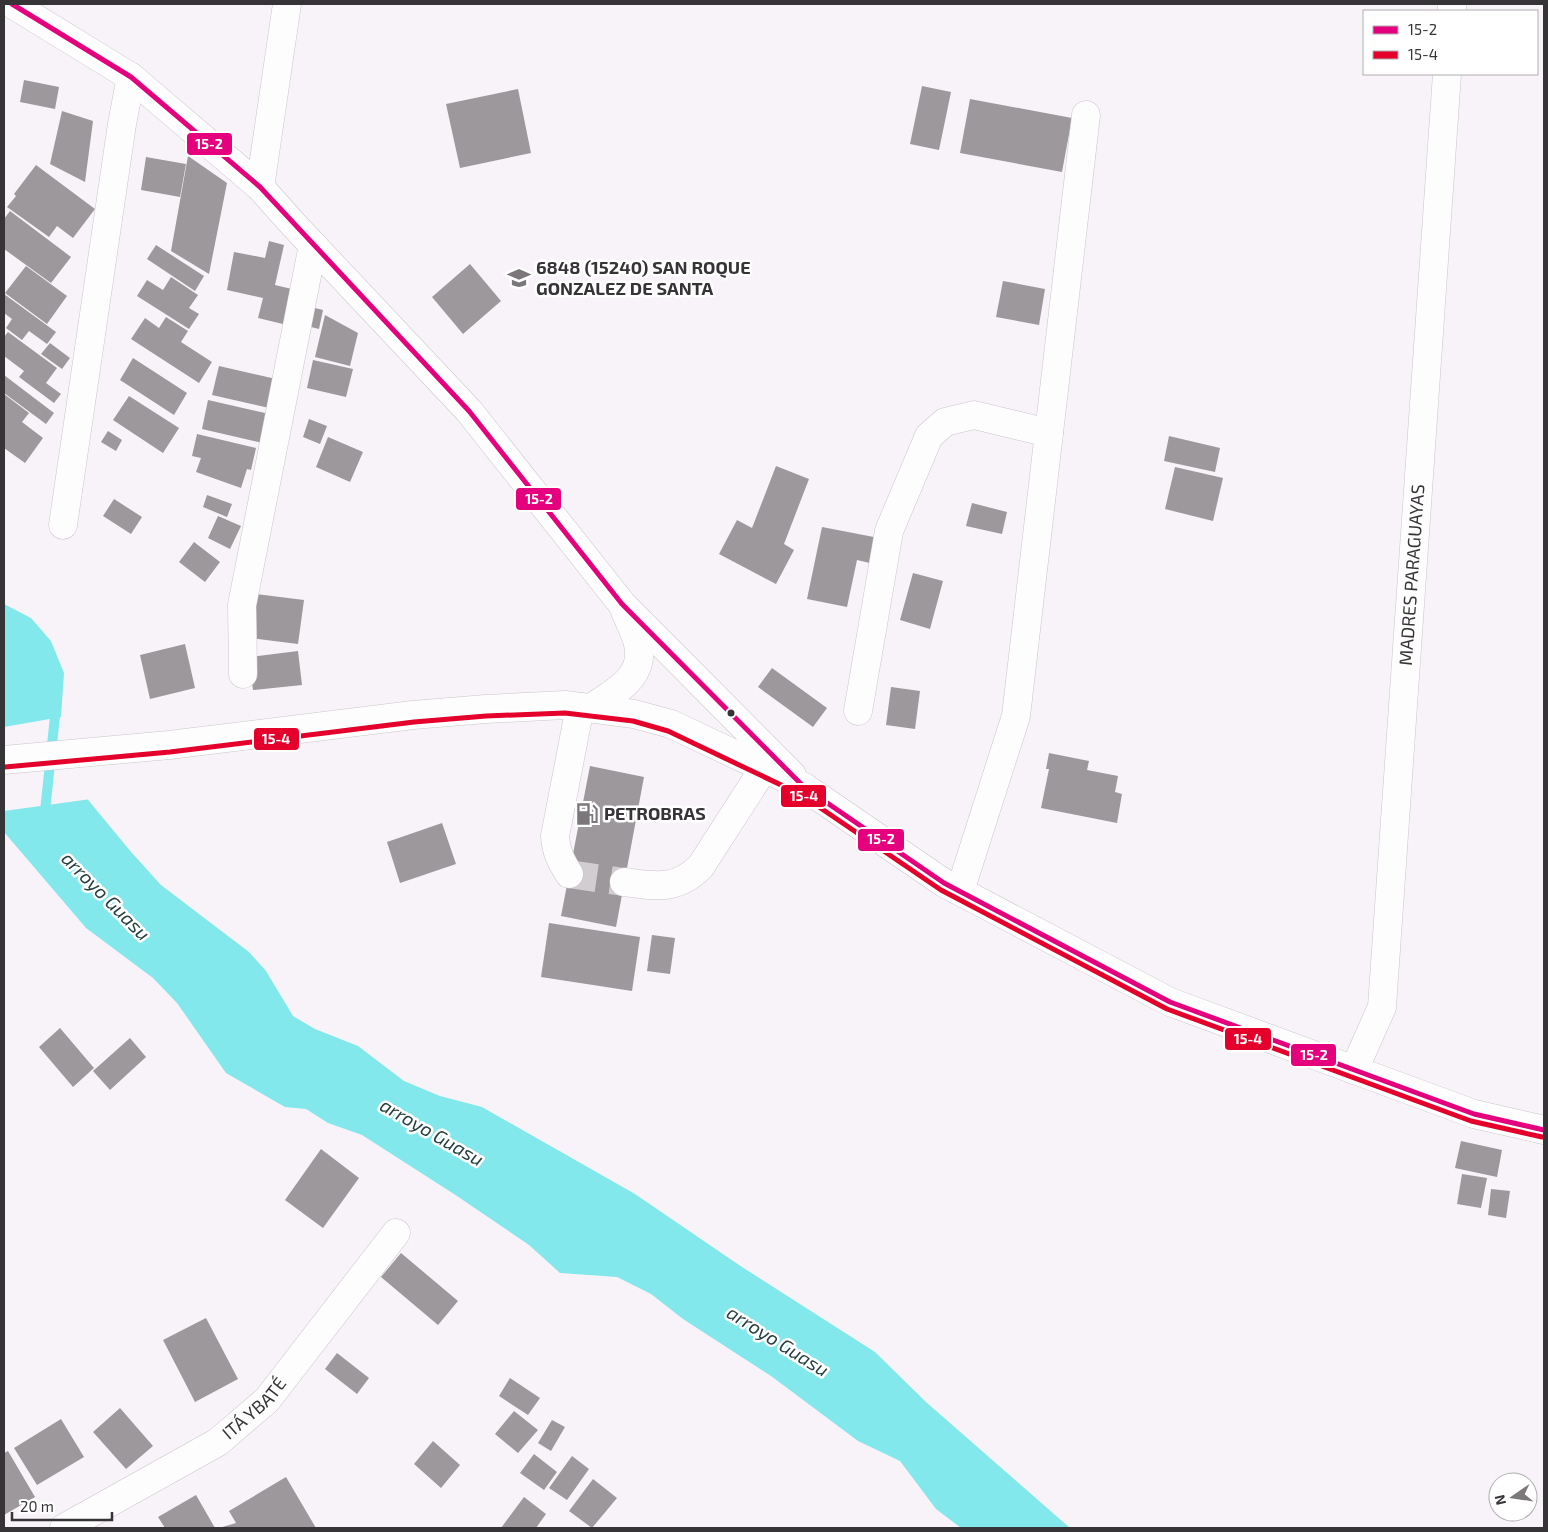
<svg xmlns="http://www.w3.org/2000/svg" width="1548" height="1532" viewBox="0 0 1548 1532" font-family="'Exo 2',sans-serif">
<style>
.water{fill:#82e8eb}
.pier{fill:#f8f3f8}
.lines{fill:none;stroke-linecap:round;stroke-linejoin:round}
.stream{stroke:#82e8eb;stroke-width:10}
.building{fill:#9c989c}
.minor-tunnel{stroke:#d1cdd1;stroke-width:28;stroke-dasharray:28 14;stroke-linecap:butt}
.minor-casing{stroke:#c9c6c9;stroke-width:29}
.major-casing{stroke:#c9c6c9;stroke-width:29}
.minor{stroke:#fefdfe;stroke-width:28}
.major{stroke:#fefdfe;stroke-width:28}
.bus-1-casing{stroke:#fff;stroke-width:9}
.bus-2-casing{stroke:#fff;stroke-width:9}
.bus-1{stroke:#e5007d;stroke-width:5}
.bus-2{stroke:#e4002b;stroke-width:5}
.bus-dot{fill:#373437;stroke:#fff;stroke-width:2}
.labels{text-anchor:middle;stroke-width:5;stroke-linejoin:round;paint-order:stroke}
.poi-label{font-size:18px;font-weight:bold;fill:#373437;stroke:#fff;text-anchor:start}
.street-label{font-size:18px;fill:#373437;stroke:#fff}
.water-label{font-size:19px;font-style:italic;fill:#253e3e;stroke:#fff}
.line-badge{stroke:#fff;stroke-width:2}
.badge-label{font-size:14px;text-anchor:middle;font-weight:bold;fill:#fff}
</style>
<rect width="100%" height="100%" fill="#f8f3f8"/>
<path class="water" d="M4,604L31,618L51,641L64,673L61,717L4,727Z
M84,795L132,853L161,885L249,952L266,971L293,1016L315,1029L358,1046L404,1081L440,1096L482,1107L635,1194L739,1265L875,1352L926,1402L1070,1528H961L936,1509L900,1461L858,1441L771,1376L683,1319L651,1294L617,1277L560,1273L529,1245L457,1196L362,1135L328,1123L306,1109L285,1107L226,1073L177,1003L153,978L86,928L4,832V802Z"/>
<path class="pier" d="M84,792L91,799L4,811V800Z"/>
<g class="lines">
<path class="stream" d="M45,811L56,707"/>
</g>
<path class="building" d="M24,80L59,87L55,109L20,102Z
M922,86L951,92L939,150L910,144Z
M518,89L531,153L460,168L446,104Z
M970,99L1072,118L1062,172L960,153Z
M62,111L93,121L85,182L50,164Z
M188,156L227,183L209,274L171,251Z
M146,157L186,164L180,197L141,190Z
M36,165L95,209L73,238L57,226L49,237L7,207L16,196L14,194Z
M10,211L71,257L51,283L4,249V219Z
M269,241L284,245L275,285L296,290L287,325L258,318L263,298L227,290L234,252L265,258Z
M156,245L204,276L195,291L147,259Z
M470,264L501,301L463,334L432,297Z
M26,266L67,296L47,324L5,293Z
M171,277L198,295L189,308L199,314L189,329L137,296L147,280L163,290Z
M1003,281L1045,289L1039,325L996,317Z
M4,294L56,332L47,344L29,331L22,340L6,328L12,319L4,313Z
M311,307L323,310L319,329L307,326Z
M325,315L358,333L350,366L315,357Z
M166,317L188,331L181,342L212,362L199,383L131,339L145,318L159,328Z
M8,332L57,368L46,383L61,394L54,403L19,377L24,371L4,356V337Z
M50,343L70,358L62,369L41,354Z
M133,358L187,393L174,415L120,380Z
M313,360L353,369L346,397L307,388Z
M219,366L276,379L269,408L212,395Z
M4,375L54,413L46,424L4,393Z
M4,394L29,413L22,422L43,438L25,463L4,448Z
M129,396L179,428L163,453L113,420Z
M208,400L274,415L267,444L202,429Z
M309,419L327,426L320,444L303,437Z
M108,431L122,440L116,451L101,442Z
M197,434L256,448L251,470L247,469L241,488L196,472L201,458L192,456Z
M1169,436L1220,448L1215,472L1164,461Z
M328,437L363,452L350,482L316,467Z
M776,466L809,479L784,544L794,550L776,584L719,554L737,520L752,528Z
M1175,467L1223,478L1213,521L1165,509Z
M207,495L232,504L227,517L203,507Z
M114,499L142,517L131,534L103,516Z
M972,503L1007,512L1002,534L966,526Z
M218,516L241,526L230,549L208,538Z
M822,527L879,538L874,564L857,560L847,607L807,599Z
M194,542L220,562L205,582L179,562Z
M913,573L943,581L930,629L900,620Z
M256,594L304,600L298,644L250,638Z
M185,644L195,688L150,699L140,655Z
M298,651L302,685L253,690L249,657Z
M772,668L827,708L813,727L758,687Z
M891,687L920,691L915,729L886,725Z
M1049,753L1089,761L1087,770L1118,776L1115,792L1122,794L1117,823L1041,808L1049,769H1046Z
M590,766L644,777L616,927L561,916Z
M442,823L456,864L400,883L387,842Z
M549,923L640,937L632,991L541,977Z
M652,935L675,938L670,974L647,971Z
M60,1028L94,1068L73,1087L39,1047Z
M130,1038L146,1057L110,1090L93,1071Z
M1461,1141L1502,1150L1497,1177L1455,1168Z
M321,1149L359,1178L323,1228L285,1200Z
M1462,1174L1487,1178L1481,1208L1457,1204Z
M1491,1189L1510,1191L1506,1218L1488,1215Z
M401,1253L458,1301L438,1325L381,1277Z
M206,1318L238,1379L195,1402L163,1340Z
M337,1353L369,1378L357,1394L325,1369Z
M510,1378L540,1398L528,1415L499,1396Z
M120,1408L153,1446L126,1469L93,1432Z
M514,1411L538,1430L518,1453L495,1434Z
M61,1419L84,1457L37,1485L14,1448Z
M552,1420L565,1427L551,1451L538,1443Z
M433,1441L460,1465L441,1488L414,1464Z
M8,1451L35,1497L4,1515V1453Z
M534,1454L557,1472L544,1490L520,1473Z
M572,1456L589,1469L567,1500L549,1488Z
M286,1477L316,1528H219L236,1523L229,1511Z
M593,1479L617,1498L592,1528L569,1511Z
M196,1495L215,1528H165L158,1517Z
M524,1497L546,1514L536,1528H501Z"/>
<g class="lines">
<path class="minor-tunnel" d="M569,874L624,882"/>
<defs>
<g id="minor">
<path d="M1452,11V4"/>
<path d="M260,187L287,4"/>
<path d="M63,525L122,124L131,77"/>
<path d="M243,674L242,605L313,245"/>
<path d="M858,711L889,531L929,436L945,422L974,415L1049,433"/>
<path d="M569,874C561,861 556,852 555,836L580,707"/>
<path d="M624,882C655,886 677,891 701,866L764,768"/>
<path d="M960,891L1016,716L1086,115"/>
<path id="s1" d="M1354,1070L1382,1007L1447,74"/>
<path id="s2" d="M64,1528L218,1442L267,1400L396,1233"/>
</g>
<path id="major" d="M12,4L131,77L260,187L293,224L469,411L622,604L792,775
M591,708C616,691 648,676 637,640C634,630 629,621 625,611
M4,760L169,745L413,715L486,709L565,705L634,714L671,724L804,787L944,883L1170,1002L1474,1114L1544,1130"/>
</defs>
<use href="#minor" class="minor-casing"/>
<use href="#major" class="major-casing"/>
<use href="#minor" class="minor"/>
<use href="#major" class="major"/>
<defs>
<path id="bus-1" d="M12,4L131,77L260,187L469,411L622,604L804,787L944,883L1170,1002L1474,1114L1544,1130"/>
<path id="bus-2" d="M5,767L170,752L414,722L486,716L565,713L633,721L668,731L800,794L941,890L1167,1009L1471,1121L1542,1137"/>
</defs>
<use href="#bus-1" class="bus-1-casing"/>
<use href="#bus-2" class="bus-2-casing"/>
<use href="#bus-1" class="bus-1"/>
<use href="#bus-2" class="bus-2"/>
</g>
<defs>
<symbol id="school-bare" viewBox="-9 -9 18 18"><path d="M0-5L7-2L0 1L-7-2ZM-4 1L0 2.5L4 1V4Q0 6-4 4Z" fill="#7b777b" stroke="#fff" stroke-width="2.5" paint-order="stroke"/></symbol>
<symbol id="fuel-bare" viewBox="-9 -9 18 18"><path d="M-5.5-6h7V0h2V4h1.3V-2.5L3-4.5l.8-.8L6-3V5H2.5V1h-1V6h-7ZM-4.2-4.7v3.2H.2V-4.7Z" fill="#7b777b" stroke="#fff" stroke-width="2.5" paint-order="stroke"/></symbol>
</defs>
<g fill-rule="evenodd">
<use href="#school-bare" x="503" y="262" width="32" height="32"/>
<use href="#fuel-bare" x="571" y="798" width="32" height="32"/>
</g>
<circle class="bus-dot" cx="731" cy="713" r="4.5"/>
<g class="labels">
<g class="poi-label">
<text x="536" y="274">6848 (15240) SAN ROQUE<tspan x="536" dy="21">GONZALEZ DE SANTA</tspan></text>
<text x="604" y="820">PETROBRAS</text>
</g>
<g class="street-label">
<text dy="6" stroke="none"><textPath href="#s1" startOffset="502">MADRES PARAGUAYAS</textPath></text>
<text dy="6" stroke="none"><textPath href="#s2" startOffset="226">ITÁ YBATÉ</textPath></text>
</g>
<g class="water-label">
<text transform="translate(106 896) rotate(45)" y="7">arroyo Guasu</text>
<text transform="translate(432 1132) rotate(30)" y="7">arroyo Guasu</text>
<text transform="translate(778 1341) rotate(32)" y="7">arroyo Guasu</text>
</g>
</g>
<g class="line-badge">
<rect x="186" y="132" width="47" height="24" rx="5" fill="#e5007d"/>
<rect x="515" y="487" width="47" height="24" rx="5" fill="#e5007d"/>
<rect x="253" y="727" width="47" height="24" rx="5" fill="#e4002b"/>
<rect x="780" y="784" width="47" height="24" rx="5" fill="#e4002b"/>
<rect x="857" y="828" width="48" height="24" rx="5" fill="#e5007d"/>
<rect x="1224" y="1027" width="48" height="24" rx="5" fill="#e4002b"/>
<rect x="1290" y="1043" width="47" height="24" rx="5" fill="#e5007d"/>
</g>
<g class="badge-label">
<text x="209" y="149">15-2</text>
<text x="539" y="504">15-2</text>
<text x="276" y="744">15-4</text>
<text x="804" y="801">15-4</text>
<text x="881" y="844">15-2</text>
<text x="1248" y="1044">15-4</text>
<text x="1314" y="1060">15-2</text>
</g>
<rect width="1548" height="1532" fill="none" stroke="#373437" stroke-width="10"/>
<rect x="1363" y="10" width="175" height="65" fill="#ffffff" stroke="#afaeaf"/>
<rect x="1373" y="26" width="25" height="8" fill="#e5007d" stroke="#afaeaf"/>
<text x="1408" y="35" font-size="15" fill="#373437">15-2</text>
<rect x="1373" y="51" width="25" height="8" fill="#e4002b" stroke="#afaeaf"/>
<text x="1408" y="60" font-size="15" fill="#373437">15-4</text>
<g transform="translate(1513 1497) rotate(257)"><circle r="24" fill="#ffffff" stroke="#afaeaf"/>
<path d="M0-4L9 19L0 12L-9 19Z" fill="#7b777b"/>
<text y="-8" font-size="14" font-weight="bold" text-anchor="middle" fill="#373437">N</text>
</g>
<path d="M12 1512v8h100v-8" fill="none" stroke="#373437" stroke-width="2.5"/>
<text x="20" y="1512" font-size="15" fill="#373437" stroke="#ffffff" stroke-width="4" paint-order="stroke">20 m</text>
</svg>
